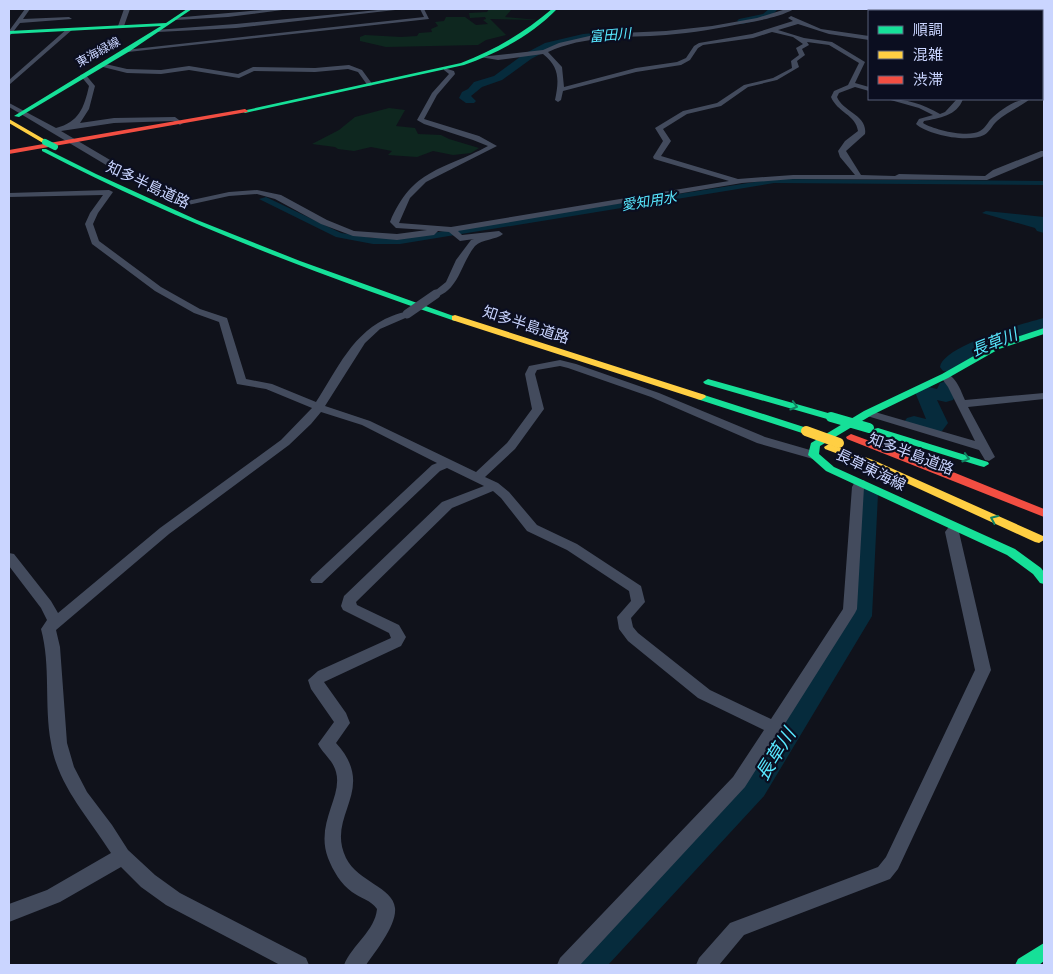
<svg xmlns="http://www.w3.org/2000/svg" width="1053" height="974" viewBox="0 0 1053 974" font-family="'Space Grotesk','Noto Sans JP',sans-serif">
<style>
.green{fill:#0e271f}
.water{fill:#062b3c}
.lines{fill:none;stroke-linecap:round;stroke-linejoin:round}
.canal{fill:#062b3c;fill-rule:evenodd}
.river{fill:#062b3c;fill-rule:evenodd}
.street{fill:#434b5d;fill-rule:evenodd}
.fast{fill:#16e098;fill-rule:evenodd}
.slow{fill:#ffcf43;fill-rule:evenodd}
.jam{fill:#f24e42;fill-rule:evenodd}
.street-bridge{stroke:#434b5d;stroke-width:9}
.fast-bridge-far1{stroke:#16e098;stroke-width:6}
.fast-bridge{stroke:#16e098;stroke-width:10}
.slow-bridge{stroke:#ffcf43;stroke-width:10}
.oneway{stroke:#118262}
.labels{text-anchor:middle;stroke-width:4.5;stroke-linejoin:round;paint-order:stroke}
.far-street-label{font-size:12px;fill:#cad5ff;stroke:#0b0e20}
.far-water-label{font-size:14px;font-style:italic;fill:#58e8ff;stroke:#0b0e20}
.street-label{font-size:15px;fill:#cad5ff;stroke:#0b0e20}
.water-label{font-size:16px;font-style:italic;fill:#58e8ff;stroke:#0b0e20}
.near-water-label{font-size:19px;font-style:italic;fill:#58e8ff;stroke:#0b0e20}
</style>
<rect width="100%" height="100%" fill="#10121b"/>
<path class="green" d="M489,9H512L505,17L538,20L490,19L506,35L486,40L478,45L386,47L360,41V37L365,35L401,37L417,36L419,33L432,32L431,29L438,26L435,22L444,21L446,17H465L476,25L488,24L483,20L486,19L485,17L470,18L469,13L487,12Z
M389,108L405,110L396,126L415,128L418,134L441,135L449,139L479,148L471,153L453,155L433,151L417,157L388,155L392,151L371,147L354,151L338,149L335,147L312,144L339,130L355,117Z"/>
<path class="water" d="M986,211L1044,217V233L1037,231L1035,228L982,213Z"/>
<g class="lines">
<path class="canal" d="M774,179L1044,181V185L774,183L400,244H373L336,237L259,199L266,197L341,233L373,238H400Z"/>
<path class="river" d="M769,9H778L769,18L742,24L737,21L739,19L763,14Z
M617,31L622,34L620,36L583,40L552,48L531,59L502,80L482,87L471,96L476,101L474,103H466L459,98L462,92L468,89L474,82L494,76L524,54L545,43L583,34Z
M1044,318V329L995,344L958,366L955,371L949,372L943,371L940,367C943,346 1024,323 1044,318Z
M947,381L954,383L956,387L955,396L953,400L946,402L937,400L948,423L942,431L935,433L907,426L904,422L907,418L914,416L926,419L915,392L917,388L924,386L937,389L940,383Z
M867,487L875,489L878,494L872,616L764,796L608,965H569L574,953L744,778L848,615L856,494L859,489Z"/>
<path class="street" d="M25,9H30L23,19L69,17L72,19L20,23L9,37V31Z
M124,9H130L124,26L121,28L118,26Z
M274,9H290L228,17L176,20L173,18Z
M388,9H404L236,28L158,32L155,30L236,24Z
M420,9H424L429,19L128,52L125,50L424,17Z
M786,9H794C780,17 761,20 746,23C719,28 693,33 666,35C625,38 585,35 548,52L562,67L564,87L636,68L677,62L686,58L694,46L699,43L752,34L793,21L788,18L791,16L821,29L869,36V40L829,34L798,24L778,30L804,38L832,42L865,62L855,83L869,87V91L855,87L839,93L837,97C843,112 868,115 865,134L846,151L861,175L895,176L899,174L985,176L993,170L1041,151H1044V156L987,180L793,179L742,183L458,231L462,235L499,231L503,234C496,240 482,239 475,246C461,263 459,290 436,297L431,294L446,282L456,260L471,240L474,239L460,241L449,232L438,231L434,235L397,240L353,236L321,224L275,199L257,194L229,196L188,205L138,184L9,107V103L11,104L56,128C79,122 84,108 89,86L80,75L85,74L95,86L89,109L80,123L114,118L175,117L183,123L180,125L173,121L114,123L61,131L144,180L192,200L229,192L257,190L281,195L327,220L354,231L397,234L427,230L396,228L390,222C413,168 442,171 488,146L473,140L424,124L417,120L432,93L449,74L444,70V68L454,71L455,74L437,95L424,119L479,136L497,146L426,182L410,198L399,223L451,227L729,181L654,159L653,157L663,141L655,128L683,111L717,103L744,85L773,78L792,68L791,61L799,55L796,48L803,44L793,37L772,32L753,38L703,45L698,48L690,60L681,65L636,72L563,91L561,100L558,102L555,100C559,81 560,67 543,54L498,60L480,57L543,50L559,43L598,34L666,31L712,26L757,18ZM807,42L829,45L859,63L848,85L834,91L831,97C837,112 856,115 858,131L845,141L838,151L840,157L855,175H793L738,179L661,156L671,141L663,129L687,114L721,106L748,87L777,80L799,67L797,61L805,55L802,49L809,45Z
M943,9H949L947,11H942Z
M68,28L73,29L9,85V80Z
M1042,41L1044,42V46L1042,45Z
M1044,53V57L1042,58V54Z
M101,63L127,69L161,70L189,66L238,74L253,67L315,68L349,65L362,70L373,85L368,86L358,72L348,69L315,72L254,71L239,78L189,70L161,74L127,73L99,66Z
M1042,73H1044V77H1042Z
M887,99C906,99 923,104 940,114L945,112L957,99H963C957,116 939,118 924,121L923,123C934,130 968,138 980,131C984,129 987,124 990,120C1000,110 1017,98 1030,99C1020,107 1007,112 997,121C992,125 990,132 984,135C968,143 928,135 916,124L919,119L933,115L919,108Z
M109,190L113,192L98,213L93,224L99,241L161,287L200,309L227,318L246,379L272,384L316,402C337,370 353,331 392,316C398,314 404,311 410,312V316L380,329L365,343L325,406L370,421L476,472L507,443L532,409L525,374L529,366L560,360L576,364L659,393L765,437L817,452L819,455L817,458L813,459L757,443L651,397L568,368L560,366L537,370L535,374L544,409L515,449L485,477L498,483L509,492L537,525L577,544L641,586L645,602L631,618L633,627L638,633L710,690L771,719L843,609L852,487L856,480H864L866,483L864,487L857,609L855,613L745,787L580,965H557L560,958L733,777L764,730L698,698L628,641L619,629L617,617L631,601L629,591L567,550L527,531L501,498L493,491L452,508L356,602L357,605L399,625L406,637L401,646L324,682L346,713L350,723L336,743C379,790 325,815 346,858C358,882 393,887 395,908C397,925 375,952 366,965H344C352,945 375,931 377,909C371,900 360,898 352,892C341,884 333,871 328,858C315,823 343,797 336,772C333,760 323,754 318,744L334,722L311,689L308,680L318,671L391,638L389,633L343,610L341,606L344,596L442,502L484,486L447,468L440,471L322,583H312L310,580L312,577L432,465L437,463L362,425L321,412L311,424L289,445L169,534L56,630L60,647L67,743L74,767L87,792L112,825L128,850L155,875L180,893L306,958L309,965H280L166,905L141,887L121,867L60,902L9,922V904L47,890L111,853C89,818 58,786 51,743C44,705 51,666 41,629L47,620L41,608L9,566V553L14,554L51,601L58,613L160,528L281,440L312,408L266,389L237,384L219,322L194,313L155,291L92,244L85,224L90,213L103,195L9,197V193Z
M945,373C956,376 961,391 965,400L1044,393V399L968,407L995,457L989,461L985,460L979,450L864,415L862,413L868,410L975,441L948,387L940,376Z
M956,523L963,527L959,532L991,670L898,869L890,879L744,935L719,965H696L699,958L730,923L878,867L886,857L975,670L945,532L951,524Z"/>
<path class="fast" d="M187,9H192L130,51L19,117L14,116L161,26L9,34V31L166,23Z
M552,9H557C532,35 498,53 464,65L245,113L242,111L461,63C495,50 525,32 552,9Z
M42,149H46L96,174L197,220L300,261L459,318L455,321L452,320C311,272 174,220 42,151Z
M1044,328V334L999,349L948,378L872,415L820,446L819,454L834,467L1015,549L1041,568L1044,572V584L1040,583L1033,574L1007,555L826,471L808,455L811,443L864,411L942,374L993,345Z
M708,379L835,415L836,417L835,419H827L705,384L703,382Z
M701,394L810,429L811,431L810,433H802L697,399L696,397Z
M878,428L988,462L989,464L984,467L980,466L874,433L873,431L874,429Z
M1044,943V961L1039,965H1015L1018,959Z"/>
<path class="slow" d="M9,119L47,141L48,142L43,143L9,123Z
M455,315L705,395L706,397L701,400L697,399L452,320V316Z
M829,444L873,460L1043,536L1044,540L1039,543L1035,542L865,464L825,449L824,447Z"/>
<path class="jam" d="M245,109L248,111L247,112L9,154V150Z
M851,434L948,470L1044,509V517L847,439L846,437Z"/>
<path class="street-bridge" d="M407,314L436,294"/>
<path class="fast-bridge-far1" d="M45,142L55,147"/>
<path class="fast-bridge" d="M831,417L869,428"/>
<path class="slow-bridge" d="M806,431L839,443"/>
</g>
<defs><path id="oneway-chevron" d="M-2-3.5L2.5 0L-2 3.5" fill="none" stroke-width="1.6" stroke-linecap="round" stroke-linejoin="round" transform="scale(1.25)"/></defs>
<g class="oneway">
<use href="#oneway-chevron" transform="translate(794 406) rotate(16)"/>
<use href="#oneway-chevron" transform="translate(966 458) rotate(17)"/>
<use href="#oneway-chevron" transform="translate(994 519) rotate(-156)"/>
</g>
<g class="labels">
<g class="far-street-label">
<text transform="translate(98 52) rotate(-29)" y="4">東海緑線</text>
</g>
<g class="far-water-label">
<text transform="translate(610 35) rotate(-5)" y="5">富田川</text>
<text transform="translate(649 201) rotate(-9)" y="5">愛知用水</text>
</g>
<g class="street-label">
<text transform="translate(148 185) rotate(25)" y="5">知多半島道路</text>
<text transform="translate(526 325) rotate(18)" y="5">知多半島道路</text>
<text transform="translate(911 454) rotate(21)" y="5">知多半島道路</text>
<text transform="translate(871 470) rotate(26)" y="5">長草東海線</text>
</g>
<g class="water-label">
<text transform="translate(994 342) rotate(-22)" y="6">長草川</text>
</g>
<g class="near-water-label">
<text transform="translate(775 754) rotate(-58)" y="7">長草川</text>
</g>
</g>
<rect width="1053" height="974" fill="none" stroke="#cad5ff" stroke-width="20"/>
<rect x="868" y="10" width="175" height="90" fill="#0b0e20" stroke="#575e79"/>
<rect x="878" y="26" width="25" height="8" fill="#16e098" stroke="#575e79"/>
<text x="913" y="35" font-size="15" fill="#cad5ff">順調</text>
<rect x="878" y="51" width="25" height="8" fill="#ffcf43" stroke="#575e79"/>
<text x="913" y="60" font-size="15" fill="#cad5ff">混雑</text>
<rect x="878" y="76" width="25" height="8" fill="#f24e42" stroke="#575e79"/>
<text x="913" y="85" font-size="15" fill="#cad5ff">渋滞</text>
</svg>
